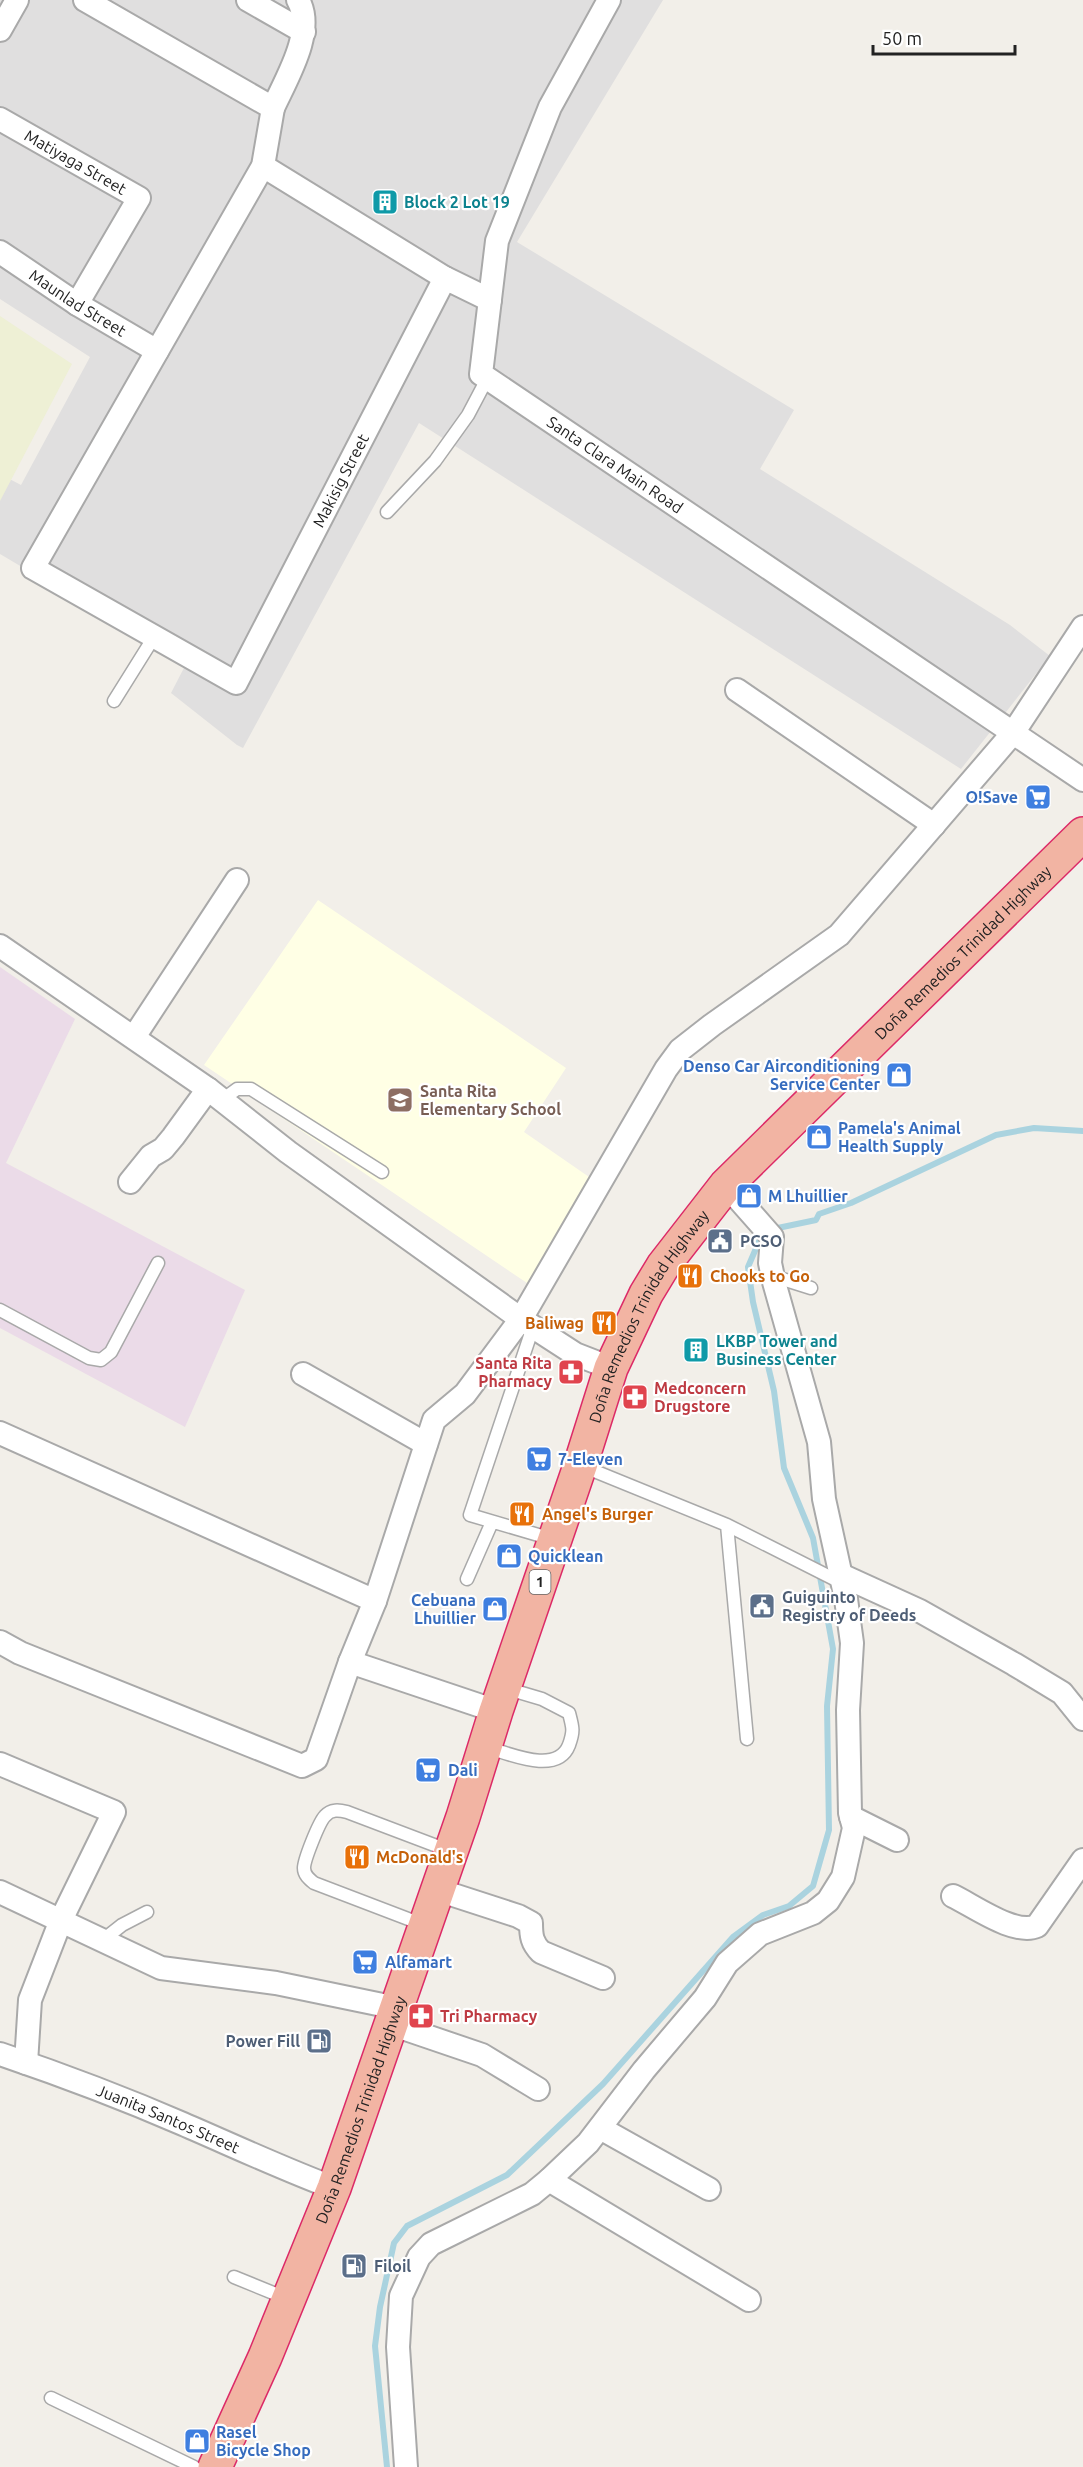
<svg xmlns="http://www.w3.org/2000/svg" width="1083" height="2467" viewBox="0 0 1083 2467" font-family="Ubuntu,sans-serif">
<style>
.residential{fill:#e0dfdf}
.industrial{fill:#ebdbe8}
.education{fill:#ffffe5}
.farmland{fill:#eef0d5}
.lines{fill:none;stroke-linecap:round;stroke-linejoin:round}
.stream{stroke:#aad3df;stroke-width:6}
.service-casing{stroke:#a9a9a9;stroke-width:15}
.minor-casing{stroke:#a9a9a9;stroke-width:26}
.trunk-casing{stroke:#dc2a67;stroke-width:36}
.service{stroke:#fff;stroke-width:12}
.minor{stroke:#fff;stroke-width:22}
.trunk{stroke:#f2b4a3;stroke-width:33}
.labels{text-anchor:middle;stroke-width:4.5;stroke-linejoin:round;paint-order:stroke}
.shield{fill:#fff;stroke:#646464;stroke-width:1.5}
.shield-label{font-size:15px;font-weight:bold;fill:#222}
.street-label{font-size:16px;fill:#222;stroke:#fff}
.culture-label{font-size:16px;font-weight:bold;fill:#0d838f;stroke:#fff;text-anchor:start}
.shop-label{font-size:16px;font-weight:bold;fill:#366cbe;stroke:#fff;text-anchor:start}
.education-label{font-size:16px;font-weight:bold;fill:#785e54;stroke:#fff;text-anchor:start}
.service-label{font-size:16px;font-weight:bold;fill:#4e5e75;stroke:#fff;text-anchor:start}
.food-label{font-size:16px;font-weight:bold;fill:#c56008;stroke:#fff;text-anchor:start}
.health-label{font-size:16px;font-weight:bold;fill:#be3a42;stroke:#fff;text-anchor:start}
</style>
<rect width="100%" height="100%" fill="#f2efe9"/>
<path class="residential" d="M0,0H663L517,242L794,410L760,469L1010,625L1050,656L961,769L419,423L243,748L237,745L171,693L186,664L0,554V474L21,485L90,357L0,299Z"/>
<path class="industrial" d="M0,967L75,1019L6,1163L245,1290L185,1427L0,1328Z"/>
<path class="education" d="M318,900L566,1068L524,1132L592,1179L530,1285L204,1065Z"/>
<path class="farmland" d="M0,316L72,364L0,501Z"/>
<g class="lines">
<path class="stream" d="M773,1229L816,1220L819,1214L851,1203L996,1135L1034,1128L1083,1131
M387,2467L375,2346L380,2307L394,2243L407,2226L507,2175L603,2084L733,1937L763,1915L789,1906L813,1886L829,1830L827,1706L833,1649L813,1538L784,1468L774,1391L753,1302L748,1267L760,1239L764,1234"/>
<defs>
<path id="service" d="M387,512L435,461L468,415L487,379
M114,701L154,637
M222,1100L237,1089H251L382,1172
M773,1276L811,1288
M0,1310L89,1358L101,1360L111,1352L158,1263
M533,1327L470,1515L552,1539
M582,1466L727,1525L842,1583
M727,1525L747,1739
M467,1579L492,1522
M486,1747C508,1753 557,1776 569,1745C574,1731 573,1728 569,1713L542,1699L505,1688
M424,1925L314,1883C309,1879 304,1875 304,1868C304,1860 319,1822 325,1816C331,1809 339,1810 347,1812L450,1851
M103,1940L122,1925L147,1912
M234,2277L288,2299
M51,2398L194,2467"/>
<g id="minor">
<path id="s1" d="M85,0L273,108L263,166L33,568L236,683L445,278"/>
<path d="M248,0L304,32"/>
<path id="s2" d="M609,0L550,107L497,241L481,374L1083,780"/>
<path d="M0,30L17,0"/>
<path d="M273,108C286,79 316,31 298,0"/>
<path id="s3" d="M0,119L139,198L77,304"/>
<path d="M263,166L445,278L490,300"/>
<path id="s4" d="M0,252L77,304L157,351"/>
<path d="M737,690L934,825"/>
<path d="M0,946L208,1089L288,1152L521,1319L575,1354L611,1368"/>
<path d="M134,1037L237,880"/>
<path d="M130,1182L151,1156L163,1149L173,1137L208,1089"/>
<path d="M303,1374L426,1444"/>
<path d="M0,1433L375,1601"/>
<path d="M841,1575L920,1611L1014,1664L1062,1693L1083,1719"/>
<path d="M0,1642L20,1653L302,1766L316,1759L350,1662L375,1601L434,1420L465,1394L521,1319L666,1069L680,1050L712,1025L839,935L1013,733L1083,627"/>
<path d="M350,1662L496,1711"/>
<path d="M0,1764L114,1812L61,1920L30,2000L26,2063"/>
<path d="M851,1817L897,1840"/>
<path d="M438,1890L518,1916L531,1923C531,1936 532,1943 541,1952L603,1978"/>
<path d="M0,1892L161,1968L276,1983L397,2008"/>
<path d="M953,1896C974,1906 1015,1936 1037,1926L1083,1860"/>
<path d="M391,2024L482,2055L538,2089"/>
<path id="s5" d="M0,2054C62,2075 123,2098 183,2124C234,2146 283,2169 334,2188"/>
<path d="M600,2128L709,2189"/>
<path d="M549,2180L749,2300"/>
<path d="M406,2467L398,2347L401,2296L419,2257L431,2244L532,2194L549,2180L588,2143L644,2070L705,1998L727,1963L760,1934L813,1913L828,1901L843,1877L854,1828L850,1813L848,1710L852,1643L846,1599L824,1499L819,1442L774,1282L770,1263L772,1237L726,1185"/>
</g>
<g id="trunk">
<path id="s6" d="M215,2467L265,2357L334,2188L463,1817L496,1711L580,1466L611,1368L646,1294L663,1266L726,1185L1083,834"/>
</g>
</defs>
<use href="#service" class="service-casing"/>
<use href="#minor" class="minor-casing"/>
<use href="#trunk" class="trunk-casing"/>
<use href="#service" class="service"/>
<use href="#minor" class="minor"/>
<use href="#trunk" class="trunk"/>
</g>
<defs>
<symbol id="building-square" viewBox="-11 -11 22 22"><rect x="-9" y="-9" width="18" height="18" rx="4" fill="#0f9aa8" stroke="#fff"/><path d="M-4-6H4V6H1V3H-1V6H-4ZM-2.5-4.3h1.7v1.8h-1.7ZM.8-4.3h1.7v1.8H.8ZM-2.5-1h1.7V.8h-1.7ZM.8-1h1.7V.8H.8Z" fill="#fff"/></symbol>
<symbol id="supermarket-square" viewBox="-11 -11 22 22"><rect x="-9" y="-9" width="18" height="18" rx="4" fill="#3f7fe0" stroke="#fff"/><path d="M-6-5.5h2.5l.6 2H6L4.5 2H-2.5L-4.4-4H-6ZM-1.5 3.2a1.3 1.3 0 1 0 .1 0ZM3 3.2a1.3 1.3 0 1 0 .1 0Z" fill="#fff"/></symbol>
<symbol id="shop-square" viewBox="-11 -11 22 22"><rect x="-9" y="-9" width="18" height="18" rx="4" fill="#3f7fe0" stroke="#fff"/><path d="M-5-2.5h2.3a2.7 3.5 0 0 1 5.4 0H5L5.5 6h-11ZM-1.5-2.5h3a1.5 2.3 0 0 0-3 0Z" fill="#fff"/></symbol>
<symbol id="school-square" viewBox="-11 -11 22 22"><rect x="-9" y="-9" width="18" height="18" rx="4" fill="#8d6e63" stroke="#fff"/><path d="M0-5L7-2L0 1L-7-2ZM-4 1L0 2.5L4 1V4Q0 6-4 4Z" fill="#fff"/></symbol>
<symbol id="civic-square" viewBox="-11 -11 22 22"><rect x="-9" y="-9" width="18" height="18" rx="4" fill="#5c6f8a" stroke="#fff"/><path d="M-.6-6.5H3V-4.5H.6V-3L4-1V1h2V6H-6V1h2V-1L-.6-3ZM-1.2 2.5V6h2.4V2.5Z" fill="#fff"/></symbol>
<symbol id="restaurant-square" viewBox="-11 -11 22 22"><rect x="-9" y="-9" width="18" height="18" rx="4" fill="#e8710a" stroke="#fff"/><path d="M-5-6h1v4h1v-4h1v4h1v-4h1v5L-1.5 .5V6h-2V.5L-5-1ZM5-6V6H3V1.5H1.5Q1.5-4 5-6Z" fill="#fff"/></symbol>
<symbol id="pharmacy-square" viewBox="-11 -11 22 22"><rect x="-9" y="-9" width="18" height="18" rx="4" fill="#e0444e" stroke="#fff"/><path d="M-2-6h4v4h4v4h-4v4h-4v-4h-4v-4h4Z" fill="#fff"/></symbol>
<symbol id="fuel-square" viewBox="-11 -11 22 22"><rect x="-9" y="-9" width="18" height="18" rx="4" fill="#5c6f8a" stroke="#fff"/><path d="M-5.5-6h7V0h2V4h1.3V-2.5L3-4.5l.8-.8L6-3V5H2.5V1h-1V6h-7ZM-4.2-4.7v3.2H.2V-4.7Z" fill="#fff"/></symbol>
</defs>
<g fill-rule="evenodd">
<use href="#building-square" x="370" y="187" width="30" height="30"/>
<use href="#supermarket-square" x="1023" y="782" width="30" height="30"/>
<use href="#shop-square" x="884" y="1060" width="30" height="30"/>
<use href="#school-square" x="385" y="1085" width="30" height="30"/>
<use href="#shop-square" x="804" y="1122" width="30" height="30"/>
<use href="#shop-square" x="734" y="1181" width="30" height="30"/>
<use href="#civic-square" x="705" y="1226" width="30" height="30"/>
<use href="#restaurant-square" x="675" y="1261" width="30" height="30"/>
<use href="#restaurant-square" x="589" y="1308" width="30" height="30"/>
<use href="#building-square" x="681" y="1335" width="30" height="30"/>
<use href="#pharmacy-square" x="556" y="1357" width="30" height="30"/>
<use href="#pharmacy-square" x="620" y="1382" width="30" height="30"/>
<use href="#supermarket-square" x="524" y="1444" width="30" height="30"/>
<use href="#restaurant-square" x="507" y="1499" width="30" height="30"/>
<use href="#shop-square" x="494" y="1541" width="30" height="30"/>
<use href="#civic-square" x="747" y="1591" width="30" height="30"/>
<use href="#shop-square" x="480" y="1594" width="30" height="30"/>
<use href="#supermarket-square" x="413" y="1755" width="30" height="30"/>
<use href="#restaurant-square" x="342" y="1842" width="30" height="30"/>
<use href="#supermarket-square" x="350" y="1947" width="30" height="30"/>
<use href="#pharmacy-square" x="406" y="2001" width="30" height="30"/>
<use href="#fuel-square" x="304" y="2026" width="30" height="30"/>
<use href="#fuel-square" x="339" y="2251" width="30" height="30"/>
<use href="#shop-square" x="182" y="2426" width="30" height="30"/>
</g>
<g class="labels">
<rect class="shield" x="529.5" y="1570" width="21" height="24" rx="4.5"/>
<g class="shield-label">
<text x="540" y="1587">1</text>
</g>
<g class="street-label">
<text dy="6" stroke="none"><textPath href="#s3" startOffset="87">Matiyaga Street</textPath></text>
<text dy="6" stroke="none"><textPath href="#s4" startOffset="93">Maunlad Street</textPath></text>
<text dy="6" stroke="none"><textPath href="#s2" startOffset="562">Santa Clara Main Road</textPath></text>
<text dy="6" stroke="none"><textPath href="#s1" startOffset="1200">Makisig Street</textPath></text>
<text dy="6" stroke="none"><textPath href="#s6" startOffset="1718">Doña Remedios Trinidad Highway</textPath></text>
<text dy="6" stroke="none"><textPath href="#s6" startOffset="1232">Doña Remedios Trinidad Highway</textPath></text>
<text dy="6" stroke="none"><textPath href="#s6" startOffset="386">Doña Remedios Trinidad Highway</textPath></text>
<text dy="6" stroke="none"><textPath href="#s5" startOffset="180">Juanita Santos Street</textPath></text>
</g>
<g class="culture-label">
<text x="404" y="208">Block 2 Lot 19</text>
<text x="716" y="1347">LKBP Tower and<tspan x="716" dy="18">Business Center</tspan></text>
</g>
<g class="shop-label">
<text x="1018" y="803" text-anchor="end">O!Save</text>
<text x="880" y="1072" text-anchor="end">Denso Car Airconditioning<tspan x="880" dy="18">Service Center</tspan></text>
<text x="838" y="1134">Pamela's Animal<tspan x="838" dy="18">Health Supply</tspan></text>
<text x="768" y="1202">M Lhuillier</text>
<text x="558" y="1465">7-Eleven</text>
<text x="528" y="1562">Quicklean</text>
<text x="476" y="1606" text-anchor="end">Cebuana<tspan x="476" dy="18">Lhuillier</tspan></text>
<text x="448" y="1776">Dali</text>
<text x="385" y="1968">Alfamart</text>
<text x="216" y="2438">Rasel<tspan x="216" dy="18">Bicycle Shop</tspan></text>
</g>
<g class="education-label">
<text x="420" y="1097">Santa Rita<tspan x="420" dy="18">Elementary School</tspan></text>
</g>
<g class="service-label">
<text x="740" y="1247">PCSO</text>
<text x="782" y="1603">Guiguinto<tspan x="782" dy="18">Registry of Deeds</tspan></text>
<text x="300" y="2047" text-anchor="end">Power Fill</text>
<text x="374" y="2272">Filoil</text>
</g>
<g class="food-label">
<text x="710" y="1282">Chooks to Go</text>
<text x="584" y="1329" text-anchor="end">Baliwag</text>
<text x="542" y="1520">Angel's Burger</text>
<text x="376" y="1863">McDonald's</text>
</g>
<g class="health-label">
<text x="552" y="1369" text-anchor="end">Santa Rita<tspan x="552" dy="18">Pharmacy</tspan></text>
<text x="654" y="1394">Medconcern<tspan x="654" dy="18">Drugstore</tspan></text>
<text x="440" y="2022">Tri Pharmacy</text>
</g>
</g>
<path d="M873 45v9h142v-9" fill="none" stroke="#222222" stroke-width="3"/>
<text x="882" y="45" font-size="18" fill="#222222" stroke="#ffffff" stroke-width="4.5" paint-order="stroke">50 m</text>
</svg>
